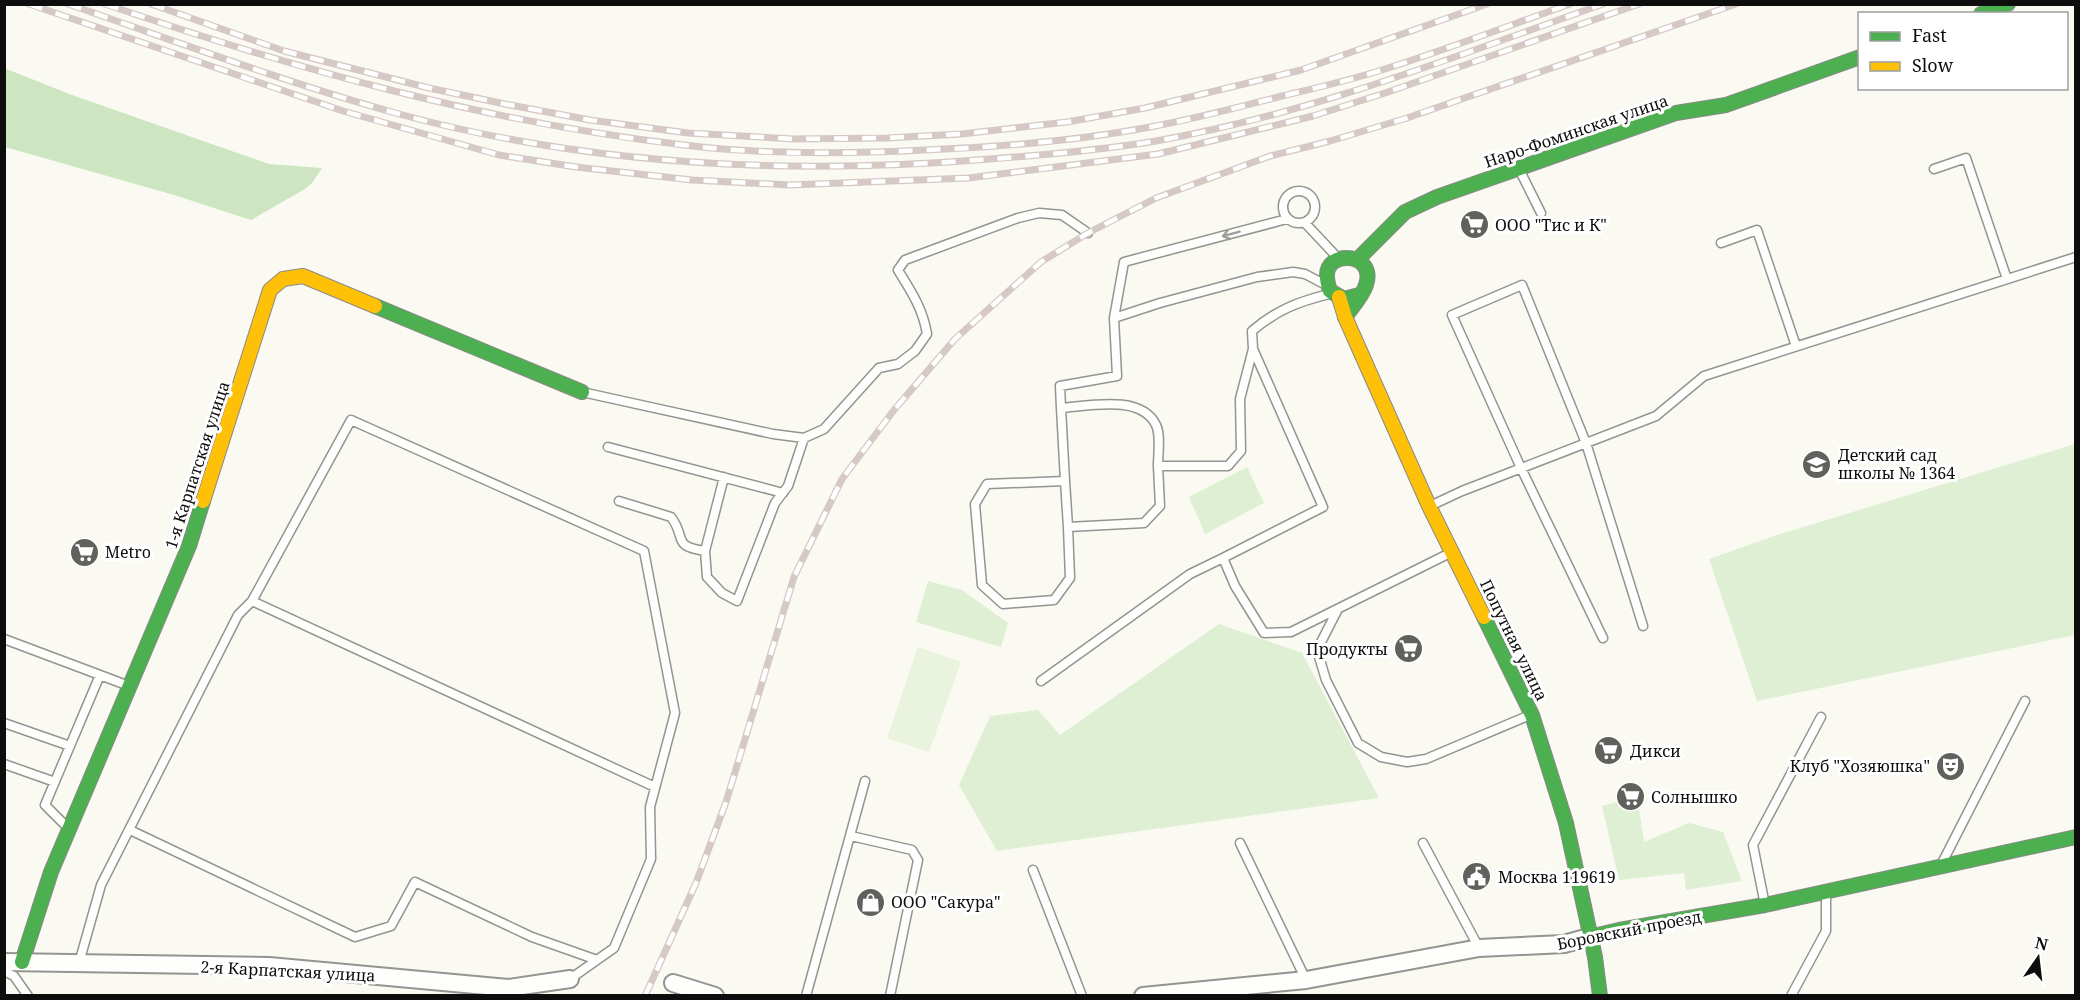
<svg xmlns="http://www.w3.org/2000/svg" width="2080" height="1000" viewBox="0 0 2080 1000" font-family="'Noto Serif',serif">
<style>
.green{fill:#deefd3}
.forest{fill:#cde6c1}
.pitch{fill:#e9f3dd}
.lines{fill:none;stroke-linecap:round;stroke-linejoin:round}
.lane-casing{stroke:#949490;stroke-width:11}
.street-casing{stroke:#949490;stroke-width:20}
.fast-casing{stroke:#8a8a87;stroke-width:16}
.slow-casing{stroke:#8a8a87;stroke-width:16}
.lane{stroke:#fefefd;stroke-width:8}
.street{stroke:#fefefd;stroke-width:16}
.fast{stroke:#4caf50;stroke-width:14}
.slow{stroke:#ffc107;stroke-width:14}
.rail-casing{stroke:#d5c8c5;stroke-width:7}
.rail{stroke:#fff;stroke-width:4.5;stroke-dasharray:14;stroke-linecap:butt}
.oneway{stroke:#9e9e9d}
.labels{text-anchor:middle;stroke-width:6;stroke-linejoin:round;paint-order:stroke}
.street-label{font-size:16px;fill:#0d0d0d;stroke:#fff}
.poi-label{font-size:16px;fill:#0d0d0d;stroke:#fff;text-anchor:start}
</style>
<rect width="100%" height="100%" fill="#fafaf2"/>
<path class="green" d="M2075,444V635L1757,701L1709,559L1774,536Z
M1247,467L1264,503L1205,534L1189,497Z
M928,581L962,590L1008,623L1001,647L916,622Z
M1219,624L1302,653L1379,798L997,851L959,785L990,716L1038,710L1060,735Z
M1637,796L1644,842L1689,823L1723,832L1742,881L1686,890L1684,873L1619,880L1602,806Z"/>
<path class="forest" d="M4,68L72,95L269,164L322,168L312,183L305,189L251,220L174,195L5,147Z"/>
<path class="pitch" d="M918,647L961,662L929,752L887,738Z"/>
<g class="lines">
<defs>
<path id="lane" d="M1934,169L1966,158L2007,279
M1520,171L1541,213
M1283 207a16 16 0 1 1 32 0a16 16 0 1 1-32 0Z
M1305,223L1337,257
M1721,243L1757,230L1796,346
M1329,294C1297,302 1277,310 1252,331L1253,349L1323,507L1223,558L1235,586L1264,633L1291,632L1450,553
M1114,318L1160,303L1257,277L1293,272L1305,274L1324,284
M582,392L773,434L804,438L824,429L879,368L898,364L915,351L927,334C923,309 911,291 898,270L905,260L1018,218L1039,213L1062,215L1088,233
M1061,408L1060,386L1117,376L1114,318L1124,262L1287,219
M608,447L783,493
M1065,481L1061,408C1089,406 1141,394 1156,425C1161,435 1158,454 1158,466
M619,501L671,517C687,538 671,546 705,551L724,477
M1430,506L1462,491L1656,416L1704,376L2076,257
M1068,527L1065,481L987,484L975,504L982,585L1003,604L1054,600L1070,578L1068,527L1144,523L1160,506L1158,466H1228L1241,451L1240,399L1253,349
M705,551L707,577L722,593L737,601L775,503L788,486L804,438
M1337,611L1317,650L1326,680L1358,743L1381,757L1407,762L1426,759L1530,715
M1603,638L1521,468L1452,315L1522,285L1586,443L1643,626
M4,639L100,675
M1041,681L1190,574L1223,558
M4,723L70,746
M4,764L55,782
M69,829L45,805L100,675L129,686
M130,830L355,937L391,926L415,882L532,937L597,960
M851,836L912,850L918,860L890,996
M1240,843L1306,980
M1423,843L1479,948
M1942,863L2025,701
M1033,870L1082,996
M1765,905L1753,845L1821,717
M79,963L101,885L238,615L252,601
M4,971L14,976L28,996
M570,979L614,948L651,859L650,807L675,713L644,551L351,420L252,601L655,787
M806,996L865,781
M1791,996L1826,931V892"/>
<path id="street" d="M4,962L269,966L508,988L570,979
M673,983L715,996
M1143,996L1306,980L1479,948L1564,944L1589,937"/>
<path id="fast" d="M1981,14L2008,4
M1357,260L1405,212L1437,197L1676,113L1726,105L1860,57
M375,306L582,392
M1345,317C1352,307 1362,297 1366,285C1377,252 1325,249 1327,277C1327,282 1329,287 1330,291L1344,299L1359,295
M1484,617L1532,715L1566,823L1595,957L1600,996
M1589,937L1619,930L1765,905L2076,837
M22,962L51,872L189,546L203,501"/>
<path id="slow" d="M1339,297L1345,317L1429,506L1484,617
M203,501L270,290L283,279L303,276L375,306"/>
</defs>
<use href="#lane" class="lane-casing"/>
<use href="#street" class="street-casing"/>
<use href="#fast" class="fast-casing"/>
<use href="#slow" class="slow-casing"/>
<use href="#lane" class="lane"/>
<use href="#street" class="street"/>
<use href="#fast" class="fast"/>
<use href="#slow" class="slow"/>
<defs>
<path id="rail" d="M29,4L343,111L499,155L576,167L692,180L790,185L969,178L1158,154L1313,116L1388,92L1639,4
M68,4C178,42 287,83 399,114C591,166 793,175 990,159C1045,155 1101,150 1156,141C1310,114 1456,56 1603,4
M105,4C294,69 486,122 684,145C764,155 845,154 925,150C1000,147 1076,141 1150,127C1195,119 1239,107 1282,96C1316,88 1351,80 1385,69C1447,49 1508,26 1570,4
M151,4L284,51L429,88L505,104L590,120L688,133L794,139L887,138L962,134L1067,122L1145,108L1301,70L1487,4
M645,996L696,883L726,802L794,577L842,479L894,410L955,339L1041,262L1088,233L1156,198L1270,156L1330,141L1407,118L1736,4"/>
</defs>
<use href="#rail" class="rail-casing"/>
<use href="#rail" class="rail"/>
</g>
<defs><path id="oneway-shaft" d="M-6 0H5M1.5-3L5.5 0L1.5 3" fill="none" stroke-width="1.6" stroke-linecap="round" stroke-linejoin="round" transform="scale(1.5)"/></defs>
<use class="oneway" href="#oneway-shaft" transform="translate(1231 234) rotate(165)"/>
<defs>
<symbol id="supermarket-disc" viewBox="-11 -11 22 22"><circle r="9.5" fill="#60605d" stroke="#fff"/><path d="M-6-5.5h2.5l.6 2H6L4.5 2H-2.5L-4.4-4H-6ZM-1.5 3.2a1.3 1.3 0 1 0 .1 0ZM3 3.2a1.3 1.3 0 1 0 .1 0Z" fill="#fff"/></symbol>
<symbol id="school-disc" viewBox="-11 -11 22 22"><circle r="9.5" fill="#60605d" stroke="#fff"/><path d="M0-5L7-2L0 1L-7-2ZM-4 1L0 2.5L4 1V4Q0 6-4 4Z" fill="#fff"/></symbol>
<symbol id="theatre-disc" viewBox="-11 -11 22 22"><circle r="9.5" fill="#60605d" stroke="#fff"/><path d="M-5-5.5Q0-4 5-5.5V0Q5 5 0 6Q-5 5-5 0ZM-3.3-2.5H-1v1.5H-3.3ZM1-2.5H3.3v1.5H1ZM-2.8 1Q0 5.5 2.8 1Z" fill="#fff"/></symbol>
<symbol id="civic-disc" viewBox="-11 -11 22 22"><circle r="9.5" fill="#60605d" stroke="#fff"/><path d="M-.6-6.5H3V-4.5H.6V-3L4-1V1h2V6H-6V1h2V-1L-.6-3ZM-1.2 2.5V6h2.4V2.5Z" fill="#fff"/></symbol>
<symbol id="shop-disc" viewBox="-11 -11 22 22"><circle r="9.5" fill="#60605d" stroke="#fff"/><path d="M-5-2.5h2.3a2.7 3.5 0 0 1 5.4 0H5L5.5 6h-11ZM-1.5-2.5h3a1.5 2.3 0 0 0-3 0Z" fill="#fff"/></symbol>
</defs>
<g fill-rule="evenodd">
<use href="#supermarket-disc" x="1458" y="208" width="33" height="33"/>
<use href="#school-disc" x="1800" y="448" width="33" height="33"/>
<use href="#supermarket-disc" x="68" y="536" width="33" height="33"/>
<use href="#supermarket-disc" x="1392" y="632" width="33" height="33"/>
<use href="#supermarket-disc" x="1592" y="734" width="33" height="33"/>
<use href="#theatre-disc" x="1934" y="750" width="33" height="33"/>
<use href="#supermarket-disc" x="1614" y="780" width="33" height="33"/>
<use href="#civic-disc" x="1460" y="860" width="33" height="33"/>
<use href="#shop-disc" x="854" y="886" width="33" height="33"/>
</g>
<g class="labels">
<g class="street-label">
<text transform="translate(1576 131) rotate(-19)" y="6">Наро-Фоминская улица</text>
<text transform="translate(197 465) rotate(-72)" y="6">1-я Карпатская улица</text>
<text transform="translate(1514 640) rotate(64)" y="6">Попутная улица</text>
<text transform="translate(1629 930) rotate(-11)" y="6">Боровский проезд</text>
<text transform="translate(288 971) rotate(3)" y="6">2-я Карпатская улица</text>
</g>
<g class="poi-label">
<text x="1495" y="231">ООО "Тис и К"</text>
<text x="1838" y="461">Детский сад<tspan x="1838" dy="18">школы № 1364</tspan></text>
<text x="105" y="558">Metro</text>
<text x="1388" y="655" text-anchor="end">Продукты</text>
<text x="1630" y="757">Дикси</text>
<text x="1930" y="772" text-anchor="end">Клуб "Хозяюшка"</text>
<text x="1651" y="803">Солнышко</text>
<text x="1498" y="883">Москва 119619</text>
<text x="891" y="908">ООО "Сакура"</text>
</g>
</g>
<rect width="2080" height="1000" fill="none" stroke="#0d0d0d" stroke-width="12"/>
<rect x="1858" y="12" width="210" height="78" fill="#ffffff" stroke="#9e9e9e" stroke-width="1.5"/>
<rect x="1870" y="32" width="30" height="9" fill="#4caf50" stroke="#9e9e9e" stroke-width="1.5"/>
<text x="1912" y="42" font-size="18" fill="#0d0d0d">Fast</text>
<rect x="1870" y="62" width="30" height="9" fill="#ffc107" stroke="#9e9e9e" stroke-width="1.5"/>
<text x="1912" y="72" font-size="18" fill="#0d0d0d">Slow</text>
<g transform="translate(2038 958) rotate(14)" stroke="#ffffff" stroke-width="4.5" paint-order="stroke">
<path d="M0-4.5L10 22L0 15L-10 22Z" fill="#0d0d0d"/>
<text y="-9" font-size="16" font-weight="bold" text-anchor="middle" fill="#0d0d0d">N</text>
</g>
</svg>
